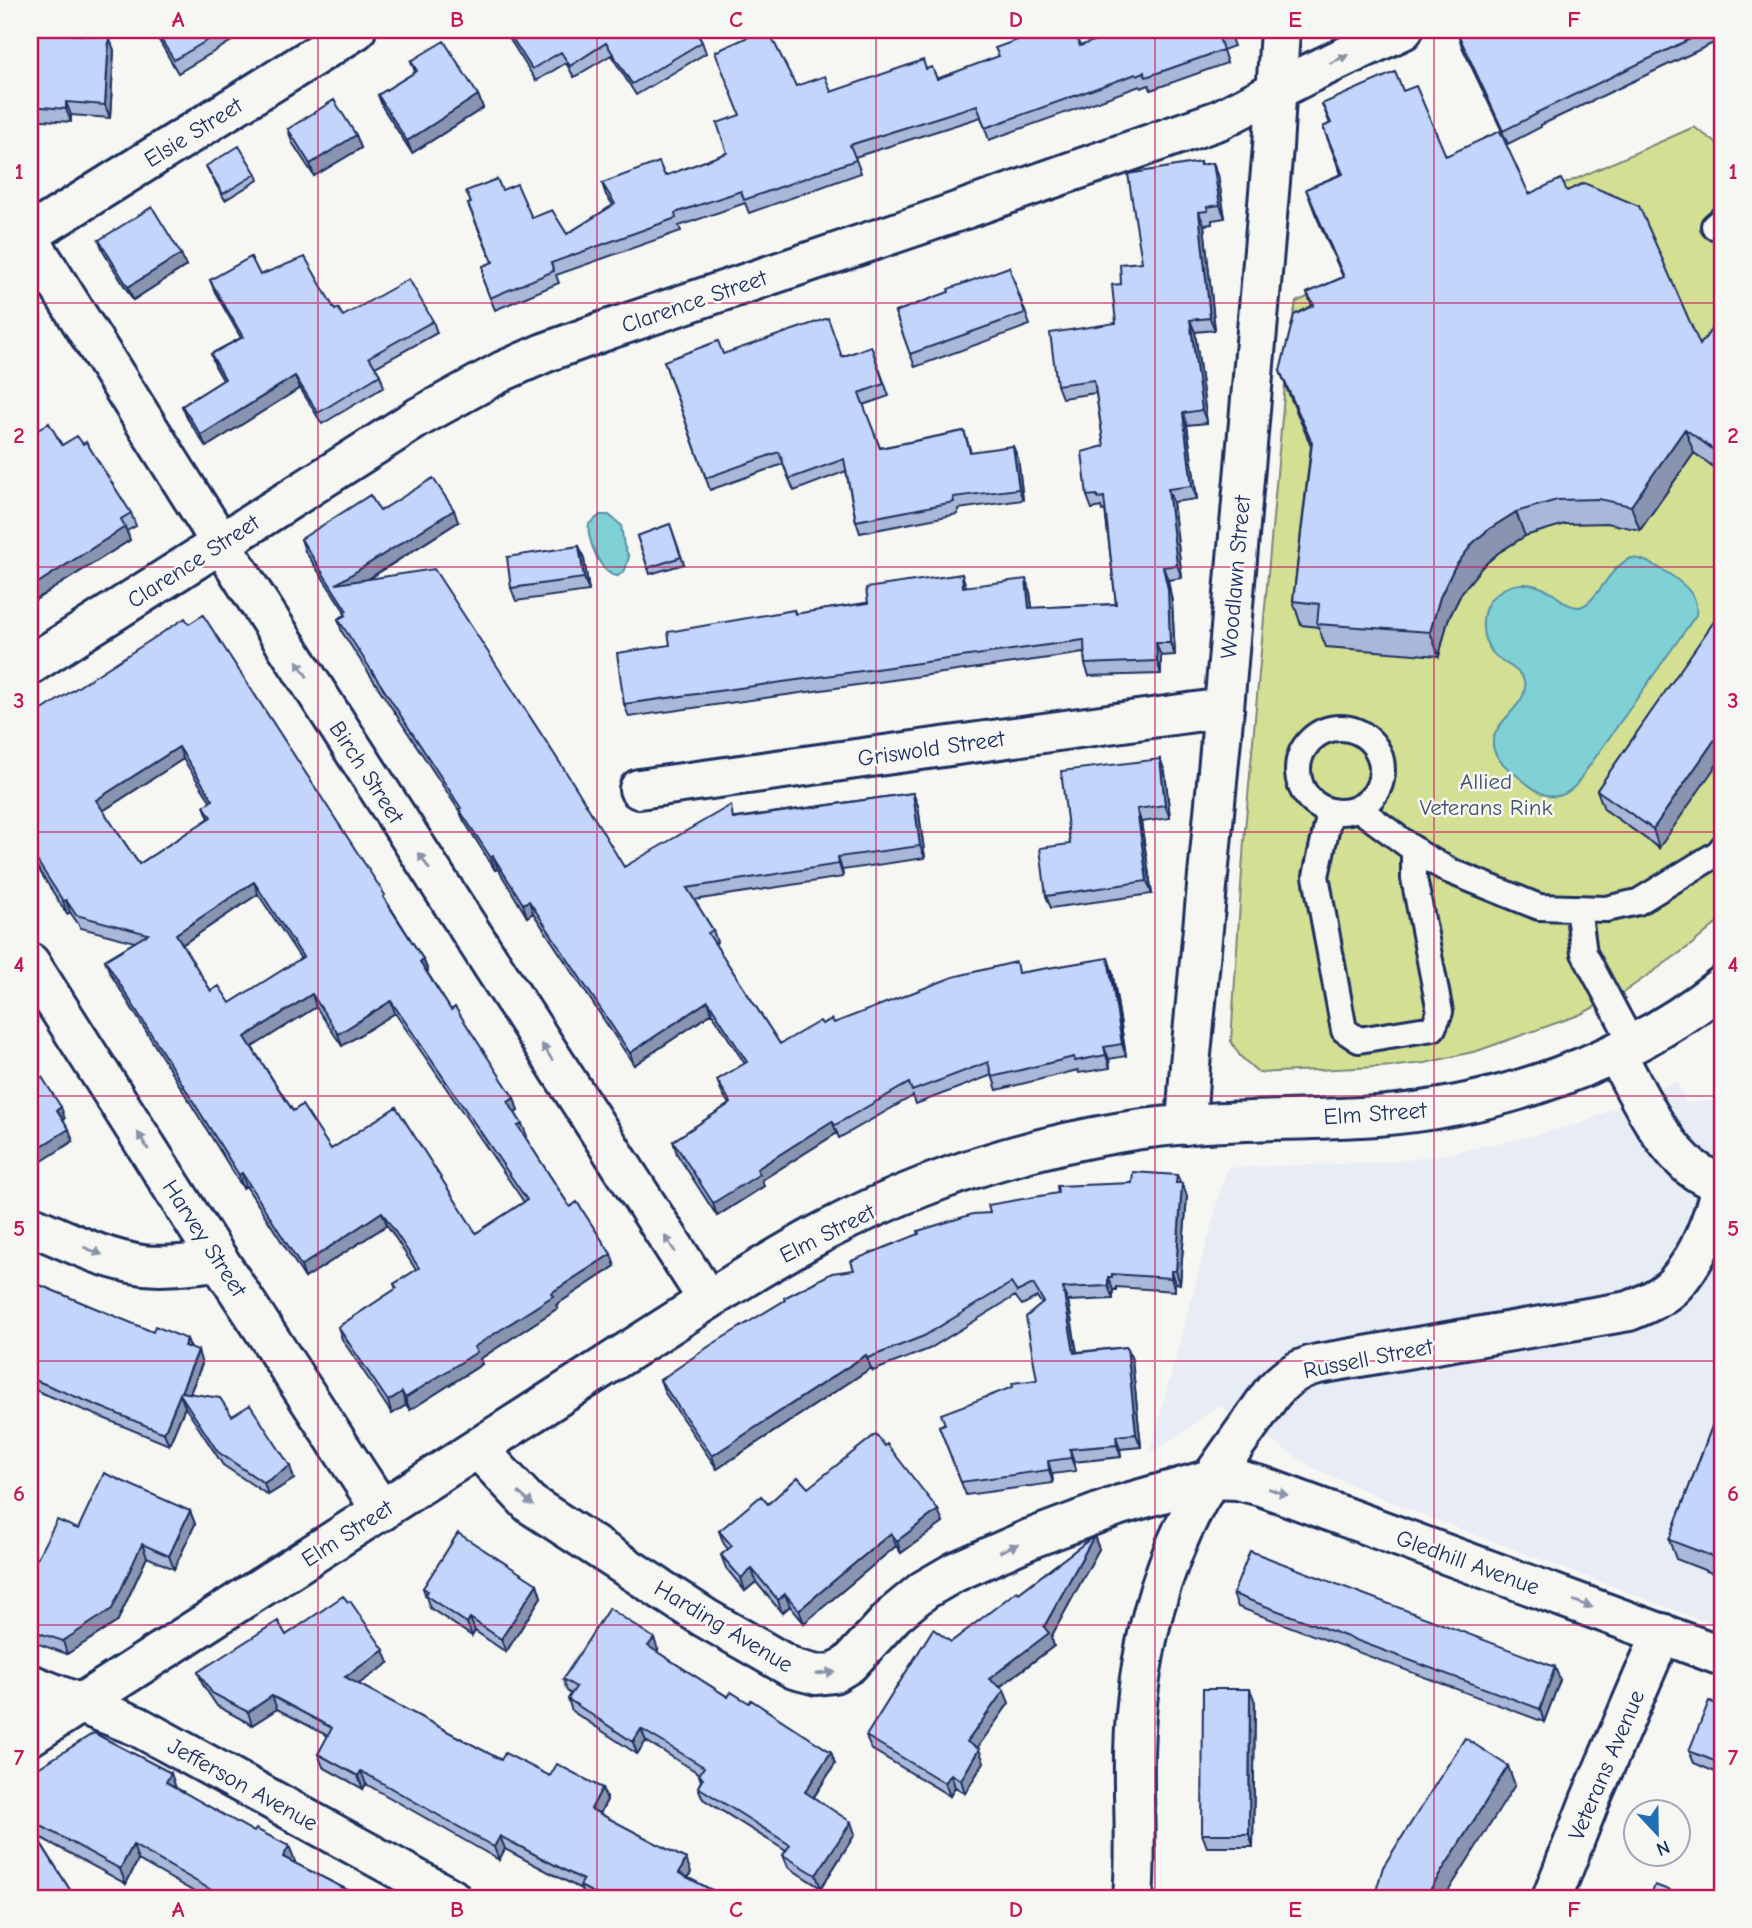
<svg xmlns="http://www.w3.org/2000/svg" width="1752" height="1928" viewBox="0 0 1752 1928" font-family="'Comic Neue',sans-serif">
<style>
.built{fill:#e7ecf5}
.green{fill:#d3df92;stroke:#778778;stroke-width:2}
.water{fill:#80d1d6;stroke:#5890a6;stroke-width:2}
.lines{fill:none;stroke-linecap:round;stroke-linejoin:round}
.lane-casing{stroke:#1b2f5e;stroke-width:30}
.street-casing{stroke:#1b2f5e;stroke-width:44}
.secondary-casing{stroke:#1b2f5e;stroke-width:44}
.lane{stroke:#f6f6f2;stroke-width:24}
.street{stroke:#f6f6f2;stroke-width:38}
.secondary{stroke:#f6f6f2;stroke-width:38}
.wall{fill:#a9b7d8;stroke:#1b2f5e;stroke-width:2;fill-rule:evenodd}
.shaded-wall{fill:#8995b0;stroke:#1b2f5e;stroke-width:2}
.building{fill:#c4d5fb;stroke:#1b2f5e;stroke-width:2;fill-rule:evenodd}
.oneway{fill:#8892a8}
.grid{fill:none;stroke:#c2185b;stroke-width:2;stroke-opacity:0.55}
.labels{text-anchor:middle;stroke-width:5;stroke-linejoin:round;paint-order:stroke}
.street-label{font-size:23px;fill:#1b2f5e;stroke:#f6f6f2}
.park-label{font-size:23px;fill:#405268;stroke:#f6f6f2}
.neatline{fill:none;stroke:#c2185b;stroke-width:2.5}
.grid-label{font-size:23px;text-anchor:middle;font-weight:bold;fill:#c2185b}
</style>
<rect width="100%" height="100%" fill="#f6f6f2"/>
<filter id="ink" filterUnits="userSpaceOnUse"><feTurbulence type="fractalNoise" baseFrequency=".0143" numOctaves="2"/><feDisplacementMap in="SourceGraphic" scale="14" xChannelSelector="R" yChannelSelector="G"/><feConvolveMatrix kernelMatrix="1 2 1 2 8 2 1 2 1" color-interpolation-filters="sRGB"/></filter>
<g filter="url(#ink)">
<path class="built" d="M1676,1081L1686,1103L1722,1100V1438L1676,1559L1722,1577V1628L1410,1510L1313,1468L1218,1405L1180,1435L1150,1452L1227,1168L1392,1162L1441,1155L1523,1138L1582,1123Z"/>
<path class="green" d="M1694,127L1722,147V919L1691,945L1624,992L1579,1015L1477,1051L1425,1063L1396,1066L1259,1073L1240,1056L1231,1041L1244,841L1289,340L1296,302Z"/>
<path class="water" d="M600,515H609L621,525L624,546L629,557L625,570L618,576C601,576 586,538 589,524Z
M1631,558C1648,558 1680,579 1691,593C1696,599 1697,607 1696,615L1575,786C1567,794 1557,799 1546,795C1535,792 1524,781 1515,774C1456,732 1535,712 1524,681C1520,668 1501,663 1493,653C1480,638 1479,613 1492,598C1508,581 1531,580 1550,592C1559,597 1567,607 1578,607C1595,607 1608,567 1631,558Z"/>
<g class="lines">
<defs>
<path id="lane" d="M1714,226L1722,219
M1298 770a42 42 0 1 1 84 0a42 42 0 1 1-84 0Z
M1359,809L1420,854L1450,871L1539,907L1606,909L1638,902L1718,853L1722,848
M1330,812L1316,876L1344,1030L1359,1040L1433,1028L1440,1012L1414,878V849
M1578,908L1584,953L1633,1045"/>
<path id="street" d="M30,234L356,30
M30,240L246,583L708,1300
M30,665L419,417L503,371L544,353L610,329L925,223L1219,120L1310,73L1403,30
M639,789L1224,708
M30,963L219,1261
M479,1450L530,1504L705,1618L794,1669L817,1675L834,1673L849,1664L895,1614L924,1590L955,1572L1032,1538L1120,1505L1211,1479
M30,1684L137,1726L451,1898
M1133,1898C1137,1850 1133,1802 1134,1754C1136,1659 1159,1558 1211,1479
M1552,1898L1591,1798L1662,1633"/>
<path id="secondary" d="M1186,1125L1190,1065L1224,708L1273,147L1280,30
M30,1225C66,1240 104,1260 143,1265C168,1268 194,1263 219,1261L382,1511
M1211,1479L1271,1394C1284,1378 1298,1368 1318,1364L1629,1311C1646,1304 1663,1297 1676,1283C1699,1257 1714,1218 1721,1185C1708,1178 1694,1172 1684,1161C1655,1133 1635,1088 1616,1053
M1211,1479L1238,1480L1261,1486L1722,1656
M30,1736L708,1300C747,1276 785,1252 825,1231C918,1183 1019,1149 1122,1132C1207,1118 1292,1122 1377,1116C1501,1106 1624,1064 1722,986"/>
</defs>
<use href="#lane" class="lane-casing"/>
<use href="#street" class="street-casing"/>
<use href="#secondary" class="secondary-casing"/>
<use href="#lane" class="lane"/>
<use href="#street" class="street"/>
<use href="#secondary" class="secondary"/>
</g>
<path class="wall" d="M153,30H238L240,36L178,73Z
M504,30H695L702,42L706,53L636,95L611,55L574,77L566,63L536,81Z
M1228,30L1234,46L1223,50L1227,63L1151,90L1149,85L1141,88L1140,86L989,140L981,117L855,157L861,173L749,213L745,203L679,226L681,231L556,275L559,283L495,310L483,280L492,262L468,204L502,190L532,218L567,234L613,205L606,195L602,183L665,176L727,153L740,115L796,86L831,92L926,69L937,79L1067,32L1080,46Z
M1466,30H1722V39L1541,125V127L1508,144L1462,47L1458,34Z
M30,31L114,50L110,118L71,115V122L30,119Z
M411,61L478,95L483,108L412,153L383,108L378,95L415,72Z
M1403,91L1446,156L1529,194L1567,191L1700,345L1722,315V473L1694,453L1640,530L1607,523L1565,524L1525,536L1498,553L1482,567L1462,592L1448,620L1439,656L1326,647L1318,627L1301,625L1293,601L1311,446L1289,394L1280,371L1312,306L1307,293L1343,277L1315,213L1306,189L1341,174L1323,127L1330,124L1322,104Z
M288,129L356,135L361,148L314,176L292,142Z
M1213,163L1218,175L1225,218L1212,220V224L1204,225L1215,330L1195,332L1207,423L1187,425L1197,499L1173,502L1182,578L1168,580L1172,602L1175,655L1161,656V674L1089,676L1085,664L1084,653L629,717L624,704L794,610L796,614L966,587L1030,592L1032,608L1116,604L1105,510L1102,511L1101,507L1092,509L1087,496L1104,446L1096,393L1062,398L1057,385L1116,323L1121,284L1142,262L1201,165Z
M206,166L256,174L258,180L225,200L209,172Z
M99,240L181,254L186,266L133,300L104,253Z
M1009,267L1030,325L915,367L895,312L949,292Z
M260,275L335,310L343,316L433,321L437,333L375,367L380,375L384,387L322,424L300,388L206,447L187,418L182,406L223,380L215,366L211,354L241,338L215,292L210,280Z
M871,346L889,396L863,405L880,448L964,431L971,452L1018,458L1023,500L958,509V514L860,533L856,521L846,471L794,491L783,464L710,490L664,361L723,354L842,357Z
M30,435L62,445L131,513L136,526L127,531L130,540L32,602L30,599Z
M380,511L458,522L369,579L624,867L735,818L913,793L918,806L925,858L842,870L843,877L694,900L713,930L717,942L715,944L780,1044L822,1024L834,1023L1020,973L1112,970L1126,1056L1109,1059L1110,1068L1079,1073L1078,1070L997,1090L992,1075L916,1104L913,1096L839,1138L837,1133L762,1180L764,1186L717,1216L677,1154L673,1141L729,1104L722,1093L717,1080L745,1064L712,1013L634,1065L533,913L527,917L498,869L495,870L464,821L460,812L342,632L338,619L345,615V612L305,551L301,539Z
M670,524L684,564L650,574L637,536Z
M579,546L584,559L589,591L516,601L511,588Z
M1722,611L1659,848L1604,809L1597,790Z
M189,624L389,905L423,959L428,971L427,972L451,1010L514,1098L518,1111L515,1113L522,1124L527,1136L525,1137L570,1207L615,1266L556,1305L558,1308L480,1359L482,1364L410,1410L406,1405L392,1414L342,1339L338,1327L396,1289L394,1284L416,1270L387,1225L305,1278L246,1186L243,1188L110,973L105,960L135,942L81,928L70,912L67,914L30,856V718ZM183,759L211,802L204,806L209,819L139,864L103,811ZM258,894L301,959L230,1003L211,991L182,945ZM316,1007L342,1046L395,1013L524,1202L476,1233L331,1149L293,1111L252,1047Z
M1160,759L1165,772L1170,818L1141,822L1152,894L1051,908L1046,896Z
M1177,1175L1187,1196L1180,1284L1175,1283V1291L1116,1287V1290H1113V1299L1068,1301L1077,1352L1127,1347L1132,1360L1141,1447L1120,1449L1121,1457L1074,1462L1076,1471L1052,1474L1053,1483L966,1495L939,1426L1037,1380L1042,1304L1037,1297L1022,1305L1015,1296L929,1349L873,1371L871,1368L717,1469L665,1393L660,1380L854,1270L990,1213L1132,1183Z
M30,1277L32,1282L191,1348L202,1364L190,1393L232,1416L294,1479L268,1495L223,1465L185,1407L169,1445L30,1388Z
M1722,1400V1577L1676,1559L1669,1540Z
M808,1488L938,1510L943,1523L901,1553L896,1546L804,1623L790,1606L782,1613L756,1582L745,1591L726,1568L721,1555L728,1549L724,1544L719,1531L768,1504Z
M190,1511L195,1524L174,1569L147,1557L117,1622L67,1654L30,1641V1562L34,1564Z
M1094,1536L1099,1549L1051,1637L1054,1646L1000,1687L1009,1703L977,1748L984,1762L965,1793L955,1787L950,1796L871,1749L866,1736L951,1642L1019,1593Z
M537,1584L541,1597L506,1652L475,1631L472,1636L430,1608L423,1588Z
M1233,1594L1560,1680L1544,1722L1238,1607Z
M286,1635L389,1663L358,1684L501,1760L550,1776L602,1788L607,1800L600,1814L691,1872L688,1878L727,1898H584L581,1889L505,1849L499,1860L366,1784L363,1789L323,1767L318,1754L328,1736L277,1709L252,1725L217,1706L203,1685L198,1672Z
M658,1650L657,1652L728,1697L749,1703L831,1752L835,1764L814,1797L855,1834L821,1888L788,1867L783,1855L786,1851L703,1799L698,1787L701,1781L699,1775L700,1774L646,1741L637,1754L572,1711L568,1699L571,1694L567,1691L563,1679Z
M1255,1702L1253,1847H1207L1202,1834Z
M1722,1706V1775L1694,1763L1689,1751Z
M30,1773L176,1788L254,1832L289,1846L295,1861L294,1863L363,1898H205L138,1860L126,1884L36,1835L70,1890L73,1898H30Z"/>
<path class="shaded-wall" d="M109,37L114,50L110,118L105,105Z
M478,95L483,108L412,153L407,141Z
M66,102L71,115V122L66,109Z
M356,135L361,148L314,176L310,164Z
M1213,163L1218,175L1225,218L1220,205Z
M1199,212L1204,225L1215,330L1210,318Z
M181,254L186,266L133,300L128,287Z
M1190,320L1195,332L1207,423L1202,410Z
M295,376L300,388L206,447L201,435Z
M1183,413L1187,425L1197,499L1192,486Z
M1685,429L1694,453L1640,530L1631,506Z
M1013,446L1018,458L1023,500L1019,489Z
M1168,489L1173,502L1182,578L1177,565Z
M454,510L458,522L341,596L336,584Z
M1516,512L1525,536L1498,553L1482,567L1462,592L1448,620L1439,656L1430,632L1440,597L1454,568L1473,543L1489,529Z
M125,527L130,540L32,602L30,596V588Z
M579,546L584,559L589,591L584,578Z
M1163,567L1168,580L1172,602L1175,655L1170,643Z
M962,574L966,586L968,600L963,587Z
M1026,579L1030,592L1034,620L1029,608Z
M1156,643L1161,656V674L1157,661Z
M1722,729V757L1659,848L1653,829Z
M179,747L183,759L101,812L96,800Z
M1160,759L1165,772L1170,818L1165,805Z
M913,793L918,806L925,858L920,846Z
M1137,809L1141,822L1152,894L1147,881Z
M493,856L498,869L495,870L491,858Z
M838,857L842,870L843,877L839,864Z
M254,882L258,894L180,946L176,934Z
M66,900L70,912L67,914L63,901Z
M529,901L533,913L527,917L523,904Z
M1108,958L1112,970L1126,1056L1122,1044Z
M423,959L428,971L424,974L420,962Z
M312,994L316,1007L249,1049L245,1037Z
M391,1001L395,1013L342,1046L338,1034Z
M708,1001L712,1013L634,1065L630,1053Z
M1104,1047L1109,1059L1110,1068L1106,1055Z
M514,1098L518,1111L513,1114L508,1102Z
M61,1107L65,1119L62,1122L57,1110Z
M832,1121L837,1133L762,1180L764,1186L717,1216L713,1203L757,1169Z
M69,1129L73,1141L30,1169V1153Z
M242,1173L246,1186L243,1188L239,1175Z
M1182,1183L1187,1196L1180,1284L1176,1271Z
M382,1212L387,1225L305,1278L301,1266Z
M611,1254L615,1266L556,1305L558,1308L480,1359L482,1364L410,1410L405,1398L474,1347L551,1293Z
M1171,1271L1175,1283V1291L1171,1278Z
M1108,1277L1113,1290V1299L1108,1286Z
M1063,1288L1068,1301L1079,1366L1074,1353Z
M187,1339L192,1351L184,1346Z
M1127,1347L1132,1360L1141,1447L1136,1434Z
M198,1351L202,1364L186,1403L181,1392Z
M866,1355L871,1368L717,1469L712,1456Z
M402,1392L406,1405L392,1414L388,1401Z
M180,1394L185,1407L169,1445L164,1433Z
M1116,1436L1120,1449L1121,1457L1117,1445Z
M1070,1449L1074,1462L1076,1471L1071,1458Z
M1048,1461L1052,1474L1053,1483L1049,1470Z
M290,1466L294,1479L268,1495L264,1483Z
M938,1510L943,1523L901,1553L897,1541Z
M190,1511L195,1524L174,1569L169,1556Z
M891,1533L896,1546L804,1623L799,1610Z
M1094,1536L1099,1549L1051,1637L1054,1646L994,1691L989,1679L1044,1627Z
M142,1544L147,1557L117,1622L67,1654L63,1641Z
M752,1569L756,1582L745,1591L741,1578Z
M537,1584L541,1597L506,1652L501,1639Z
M785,1594L790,1606L782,1613L778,1600Z
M470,1618L475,1631L472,1636L467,1623Z
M654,1638L658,1650L653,1658L648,1646Z
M384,1650L389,1663L350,1690L345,1677Z
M1555,1667L1560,1680L1544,1722L1540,1709Z
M1250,1689L1255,1702L1253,1847L1249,1834Z
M1004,1690L1009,1703L972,1755L967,1742Z
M272,1696L277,1709L252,1725L248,1712Z
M641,1729L646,1741L637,1754L633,1742Z
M979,1749L984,1762L965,1793L961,1780Z
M831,1752L835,1764L809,1804L805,1792Z
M1508,1766L1515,1785L1444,1898H1425Z
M361,1771L366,1784L363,1789L358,1776Z
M171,1773L176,1788L166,1782Z
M951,1774L955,1787L950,1796L945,1783Z
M602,1788L607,1800L595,1822L591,1809Z
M851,1822L855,1834L821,1888L816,1875Z
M500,1836L505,1849L499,1860L494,1847Z
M133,1845L138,1860L126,1884L120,1869Z
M289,1846L295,1861L289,1872L283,1857Z
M686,1859L691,1872L683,1886L679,1873Z
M70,1890L73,1898H56Z"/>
<path class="building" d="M155,30H225L174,60Z
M507,30H695L702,42L632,84L606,43L570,66L561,52L532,69Z
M763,30H768L796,86L825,76L831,92L923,60L926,69L932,67L937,79L999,56L995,48L1045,30H1066L1067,32L1074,30L1080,46L1123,30H1228L1229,33L1219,37L1223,50L1146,77L1144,72L1137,75L1136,74L985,128L977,105L850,145L856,160L744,200L741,191L675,213L676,218L551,263L554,271L490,298L483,280V266L493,262L468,204L471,203L466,191L497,179L502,190L517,184L532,218L552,210L567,234L615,204L602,183L659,162L665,176L727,153L717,123L740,115L715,52Z
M1466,30H1709L1536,113L1537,114L1503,131L1458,34Z
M30,31L109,37L105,105L66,102V109L30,106Z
M444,41L478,95L407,141L378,95L417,71L411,61Z
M1395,72L1403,91L1416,86L1446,156L1500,131L1529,194L1561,179L1567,191L1584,183L1639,206L1700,345L1722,315V456L1685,429L1631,506L1599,499L1557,500L1516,512L1489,529L1473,543L1454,568L1440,597L1430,632L1317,624L1319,604L1293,601L1312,443L1280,371L1294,315L1314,305L1307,293L1344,277L1306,189L1343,174L1323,127L1331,123L1322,104Z
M334,100L356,135L310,164L288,129Z
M239,146L256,174L223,194L206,166Z
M1200,162V165L1213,163L1220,205L1207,207L1208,211L1199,212L1210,318L1190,320L1202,410L1183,413L1192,486L1168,489L1177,565L1163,567L1168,589L1170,643H1156L1157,661L1085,664L1084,640L624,704L617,653L670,645L668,632L794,610L795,614L868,603L866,588L962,574L963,587L1026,579L1029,608L1116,604L1104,497L1098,498L1097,495L1087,496L1082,452L1104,446L1094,380L1057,385L1050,333L1116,323L1112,285L1121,284L1120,264L1142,262L1128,174Z
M152,207L181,254L128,287L99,240Z
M251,257L260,275L305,257L335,310L338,308L343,316L409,279L433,321L369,357L380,375L318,413L295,376L201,435L182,406L225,379L211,354L243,337L210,280Z
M1009,267L1025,313L910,354L895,312L949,292L948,289Z
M828,318L842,357L871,346L884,384L859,393L880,448L964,431L970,452L1013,446L1019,489L953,497L954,502L856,521L844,459L789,479L779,452L706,478L664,361L718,341L723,354Z
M49,423L62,445L77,436L83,444L86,442L131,513L121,519L125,527L30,588V435Z
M433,478L454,510L336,584L434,569L575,786L624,867L731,805L733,819L913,793L920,846L838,857L839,864L687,888L713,930L708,933L780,1044L820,1021L822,1024L832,1019L834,1023L953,977L1016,962L1018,973L1108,958L1122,1044L1104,1047L1106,1055L1075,1061L1074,1057L992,1077L988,1062L912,1091L909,1083L835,1125L832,1121L757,1169L760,1174L713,1203L673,1141L731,1103L717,1080L747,1062L708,1001L630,1053L529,901L523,904L493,856L491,858L459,809L461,808L338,619L346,615L344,613L347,611L301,539L370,495L380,511Z
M670,524L681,557L648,568L637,536Z
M579,546L584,578L511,588L507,557Z
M1722,610V729L1653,829L1597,790Z
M203,615L385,895L383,897L423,959L420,962L451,1010L455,1007L514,1098L508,1102L522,1124L518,1126L570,1207L577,1202L611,1254L551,1293L553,1296L474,1347L477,1352L405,1398L402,1392L388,1401L338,1327L397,1288L394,1284L419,1268L382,1212L301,1266L242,1173L239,1175L105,960L148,934L76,915L66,900L63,901L30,850V718L185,618L189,624ZM179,747L213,800L204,806L211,817L139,864L96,800ZM254,882L303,957L230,1003L219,986L211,991L176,934ZM312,994L338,1034L391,1001L527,1200L476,1233L396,1107L331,1149L302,1105L293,1111L245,1037Z
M1160,759L1165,805L1137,809L1147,881L1046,896L1040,848L1070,844L1061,771Z
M30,1068L37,1080L42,1077L61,1107L57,1110L69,1129L30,1153Z
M1133,1172L1177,1175L1176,1183H1182L1176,1271H1171V1278L1112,1274V1277H1108V1286L1063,1288L1074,1353L1127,1347L1136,1434L1116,1436L1117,1445L1070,1449L1071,1458L1048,1461L1049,1470L961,1482L939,1426L945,1424L941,1414L1013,1387L1012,1383L1037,1380L1026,1317L1044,1302L1033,1284L1017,1292L1011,1283L924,1336L868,1358L866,1355L712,1456L660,1380L711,1345L785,1300L784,1298L832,1273L854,1270L851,1261L919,1234L918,1231L973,1214L990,1213L988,1205L1058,1193L1057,1186L1132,1183Z
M30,1281L153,1332L155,1326L187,1339L184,1346L198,1351L181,1392L220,1398L232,1416L250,1405L290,1466L264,1483L218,1452L180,1394L164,1433L30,1378Z
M1722,1400V1560L1669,1540Z
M876,1434L885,1446L887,1444L938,1510L897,1541L891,1533L799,1610L785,1594L778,1600L752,1569L741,1578L721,1555L732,1546L719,1531L761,1496L768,1504L798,1477L808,1488Z
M104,1473L190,1511L169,1556L142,1544L112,1609L63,1641L30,1630V1562L34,1564L57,1520L78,1529Z
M458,1533L537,1584L501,1639L470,1618L467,1623L425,1595L428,1591L423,1588Z
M1094,1536L1044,1627L1049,1633L989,1679L1004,1690L967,1742L979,1749L961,1780L951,1774L945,1783L866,1736L933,1629L951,1642L1017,1591L1019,1593Z
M1250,1551L1555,1667L1540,1709L1233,1594Z
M343,1596L348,1602L350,1601L384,1650L345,1677L501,1760L505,1753L550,1776L557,1764L602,1788L591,1809L686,1859L679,1873L727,1898H603L580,1886L583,1880L500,1836L494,1847L361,1771L358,1776L318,1754L332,1728L272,1696L248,1712L212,1693L198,1672L278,1621L286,1635Z
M609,1608L654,1638L648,1646L728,1697L731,1692L749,1703L751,1700L831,1752L805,1792L851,1822L816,1875L783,1855L790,1845L698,1787L703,1778L699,1775L704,1767L641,1729L633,1742L568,1699L576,1687L563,1679Z
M1203,1689H1250L1249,1834H1202Z
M1709,1701L1722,1706V1764L1689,1751Z
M94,1733L171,1773L166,1782L254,1832L256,1829L289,1846L283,1857L363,1898H218L220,1895L133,1845L120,1869L30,1820V1773Z
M1465,1738L1508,1766L1425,1898H1374L1383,1867Z
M30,1826L70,1890L56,1898H30Z
M1655,1885L1690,1898H1650Z"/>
<defs><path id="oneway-solid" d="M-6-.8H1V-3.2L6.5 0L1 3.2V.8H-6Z" transform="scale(1.75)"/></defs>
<g class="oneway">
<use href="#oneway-solid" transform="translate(1339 59) rotate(-25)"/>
<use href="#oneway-solid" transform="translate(302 669) rotate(-123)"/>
<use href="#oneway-solid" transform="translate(424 861) rotate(-123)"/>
<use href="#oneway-solid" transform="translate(547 1052) rotate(-123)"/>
<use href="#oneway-solid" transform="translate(143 1141) rotate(-122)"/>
<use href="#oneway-solid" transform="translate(670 1244) rotate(-123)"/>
<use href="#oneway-solid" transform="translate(93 1251) rotate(22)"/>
<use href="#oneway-solid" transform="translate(1278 1492) rotate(20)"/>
<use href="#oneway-solid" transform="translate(526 1499) rotate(41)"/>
<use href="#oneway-solid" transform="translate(1009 1548) rotate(-23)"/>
<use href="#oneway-solid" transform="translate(1583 1604) rotate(20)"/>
<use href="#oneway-solid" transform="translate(825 1673) rotate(-8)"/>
</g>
</g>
<path class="grid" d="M318,30V1898M597,30V1898M876,30V1898M1155,30V1898M1434,30V1898M30,303H1722M30,567H1722M30,832H1722M30,1096H1722M30,1361H1722M30,1625H1722"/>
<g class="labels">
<g class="street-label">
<text transform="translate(193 132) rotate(-32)" y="8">Elsie Street</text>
<text transform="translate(694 301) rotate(-19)" y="8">Clarence Street</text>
<text transform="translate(193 561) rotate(-33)" y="8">Clarence Street</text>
<text transform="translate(1235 577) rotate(-85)" y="8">Woodlawn Street</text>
<text transform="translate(931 748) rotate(-8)" y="8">Griswold Street</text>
<text transform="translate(367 772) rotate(57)" y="8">Birch Street</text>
<text transform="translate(1375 1113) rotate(-4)" y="8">Elm Street</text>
<text transform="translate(827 1233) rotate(-27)" y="8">Elm Street</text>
<text transform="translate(205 1238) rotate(57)" y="8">Harvey Street</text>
<text transform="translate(1368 1358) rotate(-11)" y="8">Russell Street</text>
<text transform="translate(347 1533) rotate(-33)" y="8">Elm Street</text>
<text transform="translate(1468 1562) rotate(20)" y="8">Gledhill Avenue</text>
<text transform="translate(724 1626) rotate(31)" y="8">Harding Avenue</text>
<text transform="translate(1606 1765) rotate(-67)" y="8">Veterans Avenue</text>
<text transform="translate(243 1784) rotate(29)" y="8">Jefferson Avenue</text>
</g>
<g class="park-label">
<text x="1486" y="789">Allied<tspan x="1486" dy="26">Veterans Rink</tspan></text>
</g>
</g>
<rect width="1752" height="1928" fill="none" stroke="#f6f6f2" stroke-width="77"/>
<g transform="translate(1657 1833) rotate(158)"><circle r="33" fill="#f6f6f2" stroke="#9ea6b7" stroke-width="2"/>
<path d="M0-5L12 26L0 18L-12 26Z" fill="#1f6fb2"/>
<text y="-10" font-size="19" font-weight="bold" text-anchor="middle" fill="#1b2f5e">N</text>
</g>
<rect x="38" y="38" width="1676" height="1852" class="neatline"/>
<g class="grid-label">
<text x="178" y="27">A</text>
<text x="457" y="27">B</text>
<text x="736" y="27">C</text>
<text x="1016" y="27">D</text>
<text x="1295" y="27">E</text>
<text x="1574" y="27">F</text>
<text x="19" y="179">1</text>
<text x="1733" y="179">1</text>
<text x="19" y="443">2</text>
<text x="1733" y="443">2</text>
<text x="19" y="708">3</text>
<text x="1733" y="708">3</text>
<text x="19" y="972">4</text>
<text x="1733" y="972">4</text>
<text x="19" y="1236">5</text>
<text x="1733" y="1236">5</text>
<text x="19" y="1501">6</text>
<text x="1733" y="1501">6</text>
<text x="19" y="1765">7</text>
<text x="1733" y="1765">7</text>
<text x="178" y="1917">A</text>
<text x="457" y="1917">B</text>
<text x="736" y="1917">C</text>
<text x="1016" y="1917">D</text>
<text x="1295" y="1917">E</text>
<text x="1574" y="1917">F</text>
</g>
</svg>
